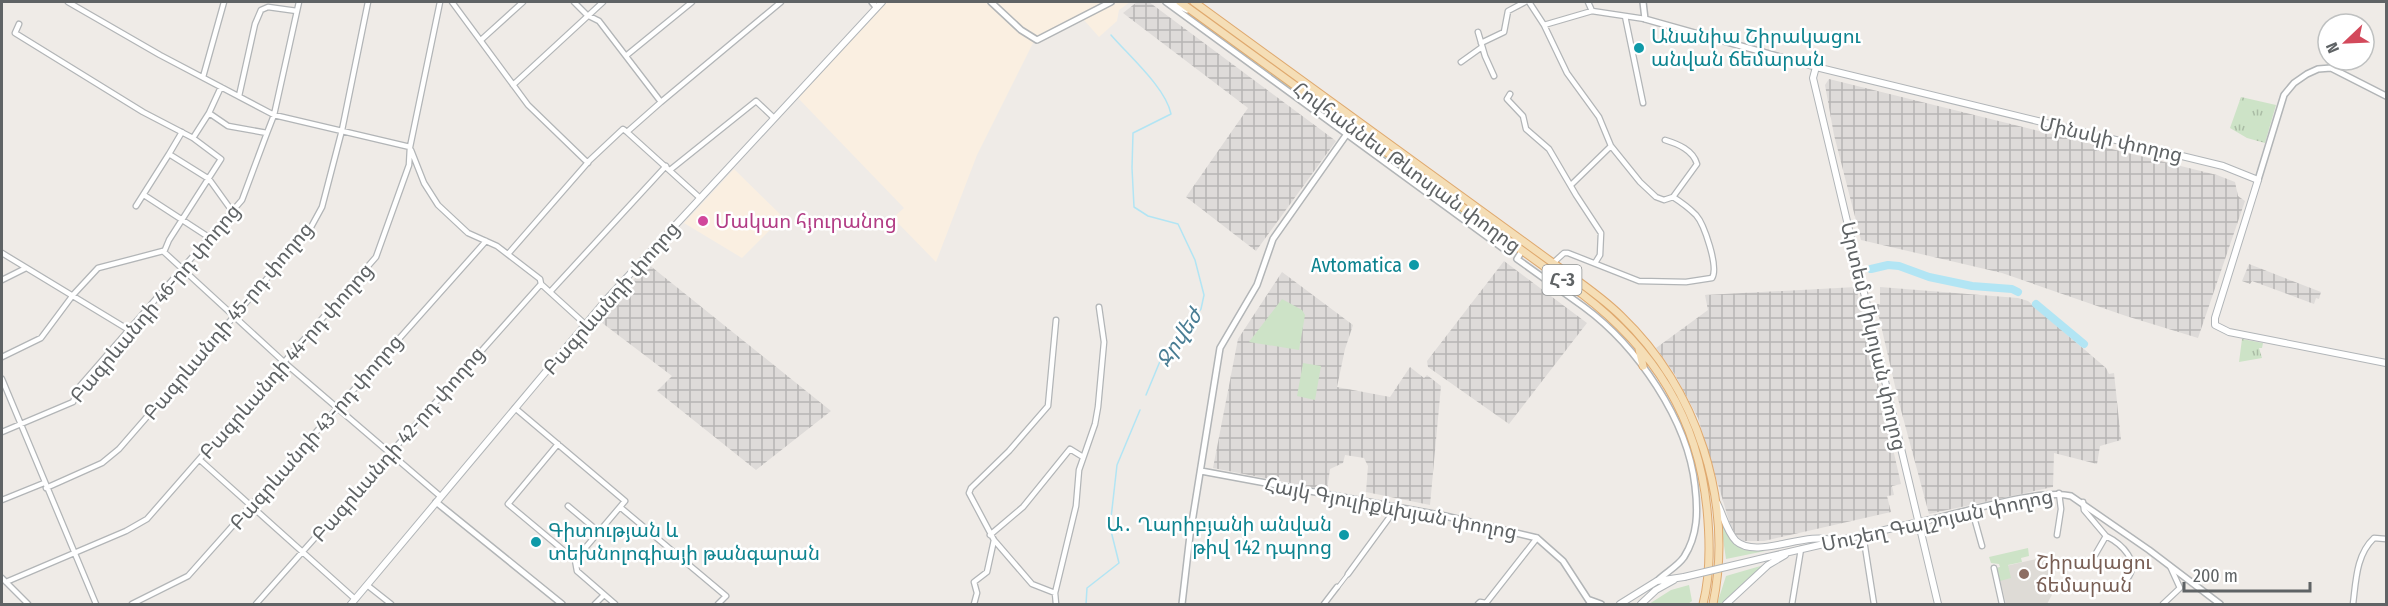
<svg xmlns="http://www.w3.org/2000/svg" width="2388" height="606" viewBox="0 0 2388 606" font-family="'Fira Sans Condensed','Noto Sans Armenian',sans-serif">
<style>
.commercial{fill:#faefe1}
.industrial{fill:url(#industrial-grid)}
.education{fill:#dedbd6}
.green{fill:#cde3c7}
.park{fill:url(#park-tufts)}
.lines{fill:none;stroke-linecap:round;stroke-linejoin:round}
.stream{stroke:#b2e5f4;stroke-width:1.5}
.river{stroke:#b2e5f4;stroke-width:8}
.pedestrian-casing{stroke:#b2b5b7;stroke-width:5}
.minor-casing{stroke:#b2b5b7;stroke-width:7}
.tertiary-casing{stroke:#b2b5b7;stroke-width:8}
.secondary-casing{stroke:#b1b5b8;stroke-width:8}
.primary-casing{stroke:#dfa96f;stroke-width:9}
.pedestrian{stroke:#fff;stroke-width:3}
.minor{stroke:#fff;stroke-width:4.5}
.tertiary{stroke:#fff;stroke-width:5}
.secondary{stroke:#fff;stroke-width:6}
.primary{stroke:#f5deb6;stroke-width:7}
.secondary-bridge-casing{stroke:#b1b5b8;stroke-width:8;stroke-linecap:butt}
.secondary-bridge{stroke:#fff;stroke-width:6}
.culture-dot{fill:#0f9aa8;stroke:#fff;stroke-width:2}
.hotel-dot{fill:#d1479c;stroke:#fff;stroke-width:2}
.education-dot{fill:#8d6e63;stroke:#fff;stroke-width:2}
.labels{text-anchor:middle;stroke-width:5;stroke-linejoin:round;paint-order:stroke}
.shield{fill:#fff;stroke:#8f9293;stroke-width:1.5}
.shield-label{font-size:18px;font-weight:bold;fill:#5f6365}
.culture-label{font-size:20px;fill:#0d838f;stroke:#fff;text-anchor:start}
.street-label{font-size:20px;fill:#5f6365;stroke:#fff}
.hotel-label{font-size:20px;fill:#b23c85;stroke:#fff;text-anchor:start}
.education-label{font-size:20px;fill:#785e54;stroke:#fff;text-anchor:start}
.water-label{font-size:21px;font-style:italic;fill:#497d94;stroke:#fff}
</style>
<defs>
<pattern id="industrial-grid" width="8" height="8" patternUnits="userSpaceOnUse" patternTransform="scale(1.5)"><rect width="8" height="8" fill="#dedbd9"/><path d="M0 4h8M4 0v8" fill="none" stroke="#b7b5b4"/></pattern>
<pattern id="park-tufts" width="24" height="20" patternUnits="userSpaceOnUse" patternTransform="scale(1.5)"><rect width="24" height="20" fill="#cde3c7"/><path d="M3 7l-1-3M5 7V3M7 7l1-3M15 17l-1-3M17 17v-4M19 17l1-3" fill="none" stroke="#aabca5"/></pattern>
</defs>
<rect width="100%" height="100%" fill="#efebe7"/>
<path class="commercial" d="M886,2H1130L1119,10L1117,21L1099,37L1084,20L1033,43L977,155L936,262L893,218L904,208L798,98Z
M734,169L783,217L742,258L684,223Z"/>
<path class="industrial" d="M1137,2H1149L1336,141L1256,251L1186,197L1248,108L1123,13Z
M1829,79L2217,175L2235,182L2238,196L2245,201L2198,338L2126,316L2002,273L1861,240L1834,135L1825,85Z
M1504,261L1587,323L1509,424L1428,367L1427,361Z
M648,264L831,411L756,470L657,391L672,376L597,319Z
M2249,264L2321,292L2319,299L2316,298L2314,304L2252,281L2250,284L2242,281Z
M1282,272L1353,325L1345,349L1337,387L1390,397L1410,367L1424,378L1427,375L1441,386L1430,505L1366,492L1368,466L1364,458L1345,455L1343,463L1330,469L1327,490L1213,468L1238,339Z
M1856,287L1901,484L1892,486L1894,495L1887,496L1891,512L1764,541H1743L1736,536L1730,524L1698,418L1674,373L1656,348L1708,310L1705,295Z
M1880,287L2018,298L2028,301L2106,368L2109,374L2114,373L2121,440L2100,446L2097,464L2054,453L2053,487L1929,514L1898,399L1876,304H1880Z"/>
<path class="education" d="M2045,557L2054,591L2047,604H2006L1997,568Z"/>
<path class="green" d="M1172,5C1199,18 1220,39 1246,53L1337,118L1338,121L1324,117Z
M1375,146L1509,244L1506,247L1373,149Z
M1282,299L1302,310L1305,315L1299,350L1249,342Z
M1303,363L1321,366L1315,400L1297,396Z
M1720,518L1736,545L1744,550L1765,551L1726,559Z
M2028,548L2029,556L2021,558L2022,562L2008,565L2011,578L2000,581L1997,568L2000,567L1999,564L1991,563L1989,557Z
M1764,565L1723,604H1717L1726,576Z
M1689,585L1692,601L1688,604H1649L1671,590Z"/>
<path class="park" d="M2241,97L2276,105L2265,143L2247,138L2230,128Z
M2242,339L2263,343L2262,348H2259L2262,358L2239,362Z"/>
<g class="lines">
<path class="stream" d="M1111,35C1129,56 1166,88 1171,114L1133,133L1132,168L1134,207L1148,216L1178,224L1195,260L1204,295L1201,309L1163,354L1146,395
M1086,604L1087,588L1119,563L1110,527L1117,465L1140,410"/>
<path class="river" d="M1871,269L1888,265L1899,266L1929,277L1972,286L2012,289L2018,292
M2036,304L2084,344"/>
<defs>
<path id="pedestrian" d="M1338,587L1348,574"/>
<path id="minor" d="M68,2L160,55L274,115L299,2
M452,2L528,105L588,163
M574,2L587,15L599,21L661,102L627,132L700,198
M1529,2L1544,25L1567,73L1599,117L1611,146L1640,182L1656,197L1664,200L1673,197
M1588,2L1592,11
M1625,16L1643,103
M19,24L15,33L143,112L193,138L209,113L228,126L267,133L274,115L410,147
M1544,25L1592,11L1645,19
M1478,32L1485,56L1494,76
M481,40L523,2
M1481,43L1504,32L1508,11L1525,2
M627,55L692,2
M1461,62L1482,47
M203,77L224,2
M513,85L603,2
M1510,94L1507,99L1523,116L1526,129L1549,149L1576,195L1601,233L1600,255L1595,263
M239,96L255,24L261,10L268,7L297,11
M661,102L781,2
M209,113L221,87
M193,138L221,159L169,240L164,252L285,363L440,496
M1665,140C1678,144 1693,150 1697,164L1673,197
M411,150L424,183L438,205L468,233L497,246L540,279L541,284L585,324
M169,154L182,132
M670,170L756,101L774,118
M1571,185L1611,146
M144,195L210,238
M136,206L169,154L209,179L232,211
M2,253L129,330
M508,254L590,160L623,129L627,132
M1553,263L1564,253H1568L1639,281L1686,282L1712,278C1719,267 1704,224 1696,215C1689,208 1681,202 1673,197
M2,280L26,268
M550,292L666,166
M2,357L41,338L73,295L98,268L163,251
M2,379L96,604
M515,408L625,501L575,560
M2,432L73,402L80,386L242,200L267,133
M558,444L508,504L575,560L577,571L615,604
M200,460L355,599
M46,488L102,463L119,449L310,229L322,207L342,130L368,2
M2,500L44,483
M2083,502L2084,510L2106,536L2095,555
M568,506L599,532
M620,507L726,596L718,604
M1972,510L1982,546
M1863,534L1874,604
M990,535L1023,507L1070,449L1083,457
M2057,535L2061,509L2059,493
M2106,536C2122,544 2141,562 2127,579
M1994,568L2002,604
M1348,574L1397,507
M2,578L28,604
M6,582L126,531L147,519L376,257L409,165L410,147L440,2
M367,585L391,604
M1055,593L1032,584L994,540L969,493L971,488L1009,451L1048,406L1056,320
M132,604L188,576L486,241
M256,604L541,284
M595,604L604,595
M974,604L977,593L974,582L987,572L994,540
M1056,604L1055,593L1076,506L1079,470L1095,424L1098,407L1104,342L1099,307
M1324,604L1337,587
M1478,604L1480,602L1486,603L1537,538
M1792,604L1801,549
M2163,604L2180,588L2170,566
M2353,604C2356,581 2356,555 2374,538L2386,539"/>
<path id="tertiary" d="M872,2L876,7
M991,2L1021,30L1037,40L1111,2
M1166,2L1504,249H1509L1512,244
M1170,2L1187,10
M1643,2L1645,19L1816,67
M2258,180L2284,95L2294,83L2307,74L2318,69L2331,68L2386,96
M1522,251L1517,259C1539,275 1562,291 1584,307C1637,346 1688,420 1695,486C1698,511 1698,535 1684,557C1677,567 1666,572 1657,581
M1201,471L1445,516L1537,538L1563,561L1591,604
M436,502L562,604
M1919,522C1957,515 2037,488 2071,496L2149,550L2220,604
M1590,600L1601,604
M1182,604L1190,535L1220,348L1257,285L1273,239L1356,121"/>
<path id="secondary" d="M1717,503C1723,515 1727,532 1736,541C1757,560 1807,530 1834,541
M1768,557L1919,522
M351,604L606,300L882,2
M1620,604L1657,581L1684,577
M1641,604L1656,590L1674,580
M1726,604L1768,565L1785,555
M1938,604L1813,78L1816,67L2223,166L2258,180L2215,318V325L2229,332L2386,363"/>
<path id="primary" d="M1180,2L1582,294C1654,349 1698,418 1707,509C1710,541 1711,573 1703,604
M1194,2L1553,263C1576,280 1601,296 1621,316C1697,389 1734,501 1713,604
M1639,349L1643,366"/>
</defs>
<use href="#pedestrian" class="pedestrian-casing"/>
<use href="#minor" class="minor-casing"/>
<use href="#tertiary" class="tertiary-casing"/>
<use href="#secondary" class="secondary-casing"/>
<use href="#primary" class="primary-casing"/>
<use href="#pedestrian" class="pedestrian"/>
<use href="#minor" class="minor"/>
<use href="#tertiary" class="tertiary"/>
<use href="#secondary" class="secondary"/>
<use href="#primary" class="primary"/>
<defs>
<path id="secondary-bridge" d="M1684,577L1768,557"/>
</defs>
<use href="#secondary-bridge" class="secondary-bridge-casing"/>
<use href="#secondary-bridge" class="secondary-bridge"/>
</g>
<g class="culture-dot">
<circle cx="1639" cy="48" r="6"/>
<circle cx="1414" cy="265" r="6"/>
<circle cx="1344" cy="535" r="6"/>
<circle cx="536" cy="542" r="6"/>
</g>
<circle class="hotel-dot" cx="703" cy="221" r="6"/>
<circle class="education-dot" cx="2024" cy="574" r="6"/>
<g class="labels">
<rect class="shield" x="1542.5" y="265" width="39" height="30" rx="4.5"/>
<g class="shield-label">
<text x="1562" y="286">Հ-3</text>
</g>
<g class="culture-label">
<text x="1651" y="43">Անանիա Շիրակացու<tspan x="1651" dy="23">անվան ճեմարան</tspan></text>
<text x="1402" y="272" text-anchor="end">Avtomatica</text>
<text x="1332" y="531" text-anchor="end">Ա․ Ղարիբյանի անվան<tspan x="1332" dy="23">թիվ 142 դպրոց</tspan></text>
<text x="548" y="537">Գիտության և<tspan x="548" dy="23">տեխնոլոգիայի թանգարան</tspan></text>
</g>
<g class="street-label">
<text transform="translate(2111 139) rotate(13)" y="7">Մինսկի փողոց</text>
<text transform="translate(1407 167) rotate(36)" y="7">Հովհաննես Թևոսյան փողոց</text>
<text transform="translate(611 298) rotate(-49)" y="7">Բագրևանդի փողոց</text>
<text transform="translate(155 303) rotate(-50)" y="7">Բագրևանդի 46-րդ փողոց</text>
<text transform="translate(228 321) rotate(-50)" y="7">Բագրևանդի 45-րդ փողոց</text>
<text transform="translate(1874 336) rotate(77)" y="7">Արտեմ Միկոյան փողոց</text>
<text transform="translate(286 361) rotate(-49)" y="7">Բագրևանդի 44-րդ փողոց</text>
<text transform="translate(316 432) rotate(-49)" y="7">Բագրևանդի 43-րդ փողոց</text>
<text transform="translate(398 444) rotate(-49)" y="7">Բագրևանդի 42-րդ փողոց</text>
<text transform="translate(1391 508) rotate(11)" y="7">Հայկ Գյուլիքևխյան փողոց</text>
<text transform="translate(1937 520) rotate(-12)" y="7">Մուշեղ Գալշոյան փողոց</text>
</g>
<g class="hotel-label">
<text x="715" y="228">Մակաո հյուրանոց</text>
</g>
<g class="education-label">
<text x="2036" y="569">Շիրակացու<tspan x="2036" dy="23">ճեմարան</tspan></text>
</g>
<g class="water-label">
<text transform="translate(1179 338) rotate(-56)" y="7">Ջրվեժ</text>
</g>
</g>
<rect width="2388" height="606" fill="none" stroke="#5f6365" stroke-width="6"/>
<g transform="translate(2346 42) rotate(247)"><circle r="28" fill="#ffffff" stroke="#bfc1c1" stroke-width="1.5"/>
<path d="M0-4.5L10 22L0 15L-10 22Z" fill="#d3495b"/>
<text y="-9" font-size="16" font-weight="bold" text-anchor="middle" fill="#5f6365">N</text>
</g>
<path d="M2184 582v9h126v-9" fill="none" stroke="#5f6365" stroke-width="3"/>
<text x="2193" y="582" font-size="18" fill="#5f6365" stroke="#ffffff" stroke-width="4.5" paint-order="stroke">200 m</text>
</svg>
